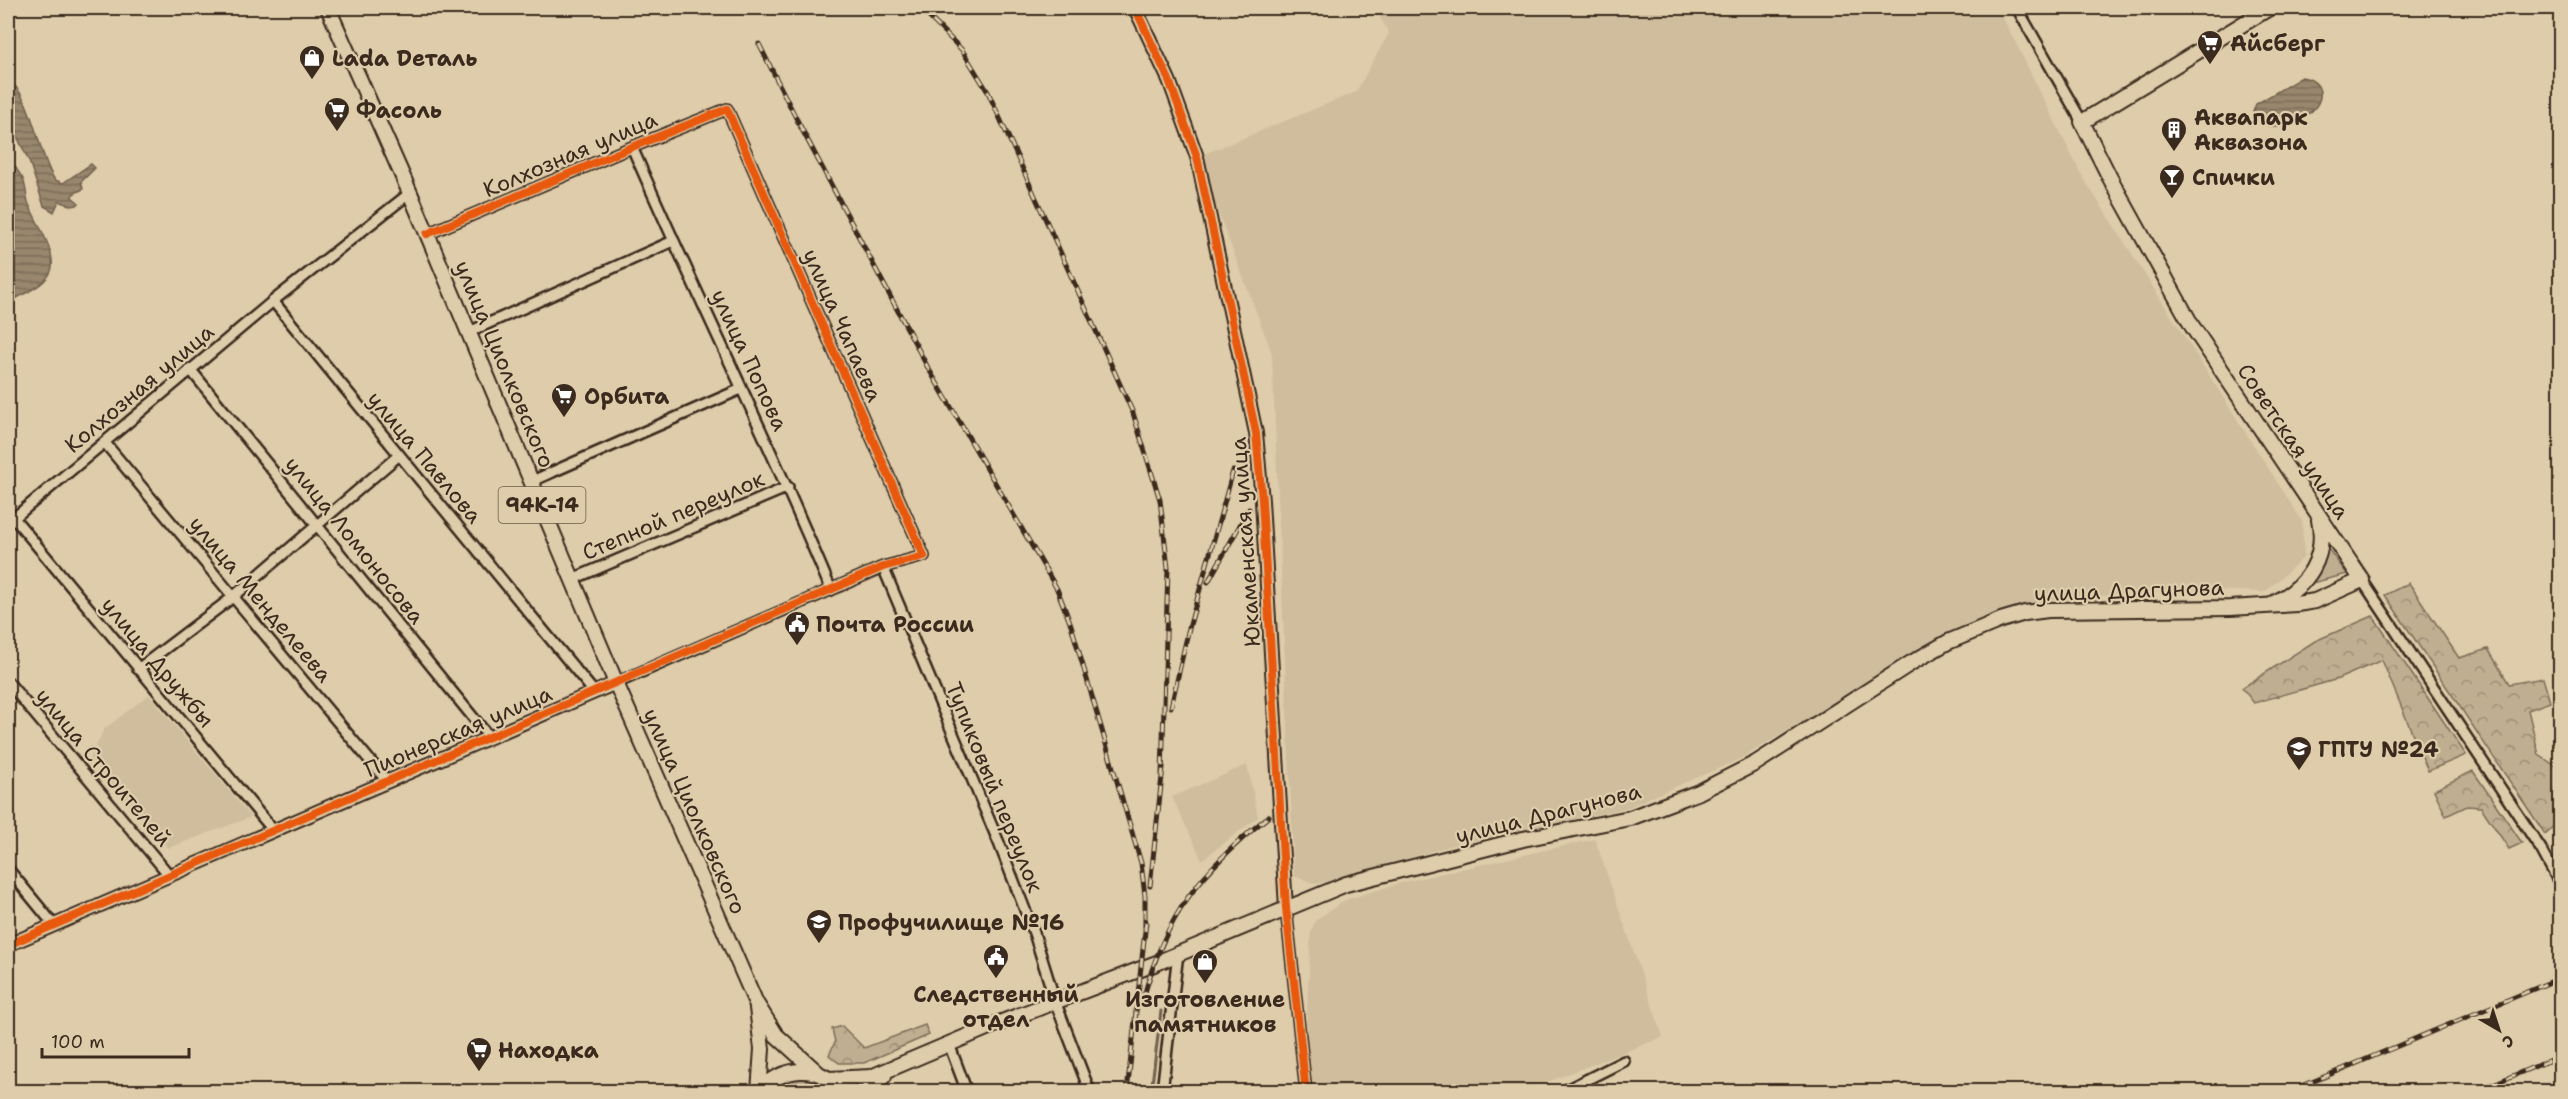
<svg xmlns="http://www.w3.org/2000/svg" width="2568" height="1099" viewBox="0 0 2568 1099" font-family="'Shantell Sans',sans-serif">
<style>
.built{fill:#cfbd9d}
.green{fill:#c0ae91;stroke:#7e6c58;stroke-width:1.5}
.forest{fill:url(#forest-crowns);stroke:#7e6c58;stroke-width:1.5}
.water{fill:url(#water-rules);stroke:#73614d;stroke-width:1.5}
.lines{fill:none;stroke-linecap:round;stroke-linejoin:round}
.stream{stroke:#73614d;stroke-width:3}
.street-casing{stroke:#3b2a1e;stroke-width:14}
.secondary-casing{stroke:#3b2a1e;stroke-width:16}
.primary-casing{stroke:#3b2a1e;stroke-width:18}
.street{stroke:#deccaa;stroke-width:9}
.secondary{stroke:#deccaa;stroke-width:12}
.primary{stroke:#deccaa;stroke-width:14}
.rail-casing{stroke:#3b2a1e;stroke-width:5}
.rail{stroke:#deccaa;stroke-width:3;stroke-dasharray:9;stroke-linecap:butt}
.cycleway-casing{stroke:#deccaa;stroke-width:11}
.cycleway{stroke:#e8590c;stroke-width:8}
.labels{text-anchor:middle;stroke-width:4.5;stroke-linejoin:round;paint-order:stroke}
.shield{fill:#deccaa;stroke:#6c5b48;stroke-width:1.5}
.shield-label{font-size:21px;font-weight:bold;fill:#3b2a1e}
.poi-label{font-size:22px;font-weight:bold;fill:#3b2a1e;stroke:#deccaa;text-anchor:start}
.street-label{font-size:22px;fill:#3b2a1e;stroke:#deccaa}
</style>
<defs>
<pattern id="forest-crowns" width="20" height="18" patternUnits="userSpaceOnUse" patternTransform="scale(1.5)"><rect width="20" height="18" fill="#c0ae91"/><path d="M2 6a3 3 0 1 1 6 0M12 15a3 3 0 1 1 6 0" fill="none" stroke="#9d8e76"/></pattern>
<pattern id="water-rules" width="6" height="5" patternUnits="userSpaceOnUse" patternTransform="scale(1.5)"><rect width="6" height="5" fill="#98866d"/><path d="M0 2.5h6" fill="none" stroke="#7d6e59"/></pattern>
</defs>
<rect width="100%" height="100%" fill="#deccaa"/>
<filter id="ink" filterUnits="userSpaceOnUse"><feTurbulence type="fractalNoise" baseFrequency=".0167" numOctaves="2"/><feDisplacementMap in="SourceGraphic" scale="12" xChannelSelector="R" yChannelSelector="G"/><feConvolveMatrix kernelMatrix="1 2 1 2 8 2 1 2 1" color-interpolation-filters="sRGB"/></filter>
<g filter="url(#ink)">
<path class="built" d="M1375,8H1998L2082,176L2302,521L2304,557L2265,592L2187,589L2039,601L1968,623L1740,759L1626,808L1450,846L1317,884L1294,876L1272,353L1197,157L1356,92L1389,33Z
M149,695L251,817L168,848L90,759L104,729Z
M1247,765L1258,817L1202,860L1172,797Z
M1595,839L1663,1037L1524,1091H1311L1306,1034L1311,932L1315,921L1345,900L1404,882Z"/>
<path class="green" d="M2326,546L2347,574L2304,585L2325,558Z
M796,1078L813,1080L832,1091L769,1092L780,1083Z"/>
<path class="forest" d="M2409,583L2459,658L2488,649L2509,684L2543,678L2550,702L2528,710L2539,755L2560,769V820L2545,834L2385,595Z
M2373,616L2466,755L2428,771L2382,660L2338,679L2254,703L2242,688L2315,641Z
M2473,771L2522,843L2509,849L2481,807L2467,806L2446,816L2434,790Z
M925,1025L929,1035L864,1063H839L829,1055L835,1042L832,1029L842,1026L864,1048Z"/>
<path class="water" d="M2302,77C2309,78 2314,80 2318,86C2331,110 2285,131 2267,125C2261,124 2256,117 2253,112L2256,104Z
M8,81C31,90 39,159 55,180L63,183L91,164L95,168L81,182L83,189L73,194L72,197L79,203L77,205L72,206L59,201L54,212L44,206L29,161L10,122L8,115Z
M8,146C11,163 15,166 23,179C26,186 26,195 28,202C34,219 58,253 51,271C45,287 20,294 8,304Z"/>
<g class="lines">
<path class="stream" d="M1151,1092L1161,1011"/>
<defs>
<path id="street" d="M2017,8L2082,122
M632,147C696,295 769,440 831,590
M427,234L632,147L727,109L924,556L883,567L616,683
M273,301L594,692
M469,332L673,241
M190,369L489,737
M105,443L387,781
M532,481L741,389
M14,518L273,830
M8,523L273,301L410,193
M883,567L999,843L1034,933L1055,1001L1090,1092
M573,579L788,487
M2362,580L2541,849L2560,884
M138,669L233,597L398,456
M8,682L170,876
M8,869L54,925
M1286,908L1306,1092
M949,1044L967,1092
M1162,1092L1178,953
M1562,1092L1624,1061"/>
<path id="secondary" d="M1135,8L1169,80L1197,157L1256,433L1262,501L1286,908
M8,945L616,683"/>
<path id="primary" d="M328,8L410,193L616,683L756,1003L776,1035L819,1074
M2274,603C2308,586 2327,558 2319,520
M757,1008L762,1049L759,1092
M829,1079L871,1077L989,1027L1154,964L1346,884L1523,839L1630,818L1699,792L1756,763L1911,663L1948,642L2001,620L2025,613L2048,610L2230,608L2297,604L2315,601L2362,580L2192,326L2110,178L2082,122L2269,8
M760,1092C780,1066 821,1062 841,1092
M866,1092L884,1076"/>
</defs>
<use href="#street" class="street-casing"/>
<use href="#secondary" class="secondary-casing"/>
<use href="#primary" class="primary-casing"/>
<use href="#street" class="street"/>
<use href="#secondary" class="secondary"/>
<use href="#primary" class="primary"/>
<defs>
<path id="rail" d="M920,8L962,50L988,92L1133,413L1160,500L1168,568L1162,775
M759,44L797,120L927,366L1057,589L1071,625L1141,863L1145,896V928
M1208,582L1249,509
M1171,707L1188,632L1233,471
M1150,886L1163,767
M1143,1000C1165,914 1202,870 1269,816
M1127,1092L1146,922
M2288,1092L2560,978
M2474,1092L2560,1056"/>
</defs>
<use href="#rail" class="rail-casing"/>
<use href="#rail" class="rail"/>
<defs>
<path id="cycleway" d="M1135,8L1169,80L1197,157L1256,433L1262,501L1286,908L1306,1092
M8,945L883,567L924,556L727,109L632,147L427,234"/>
</defs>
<use href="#cycleway" class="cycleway-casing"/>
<use href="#cycleway" class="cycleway"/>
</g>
</g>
<defs>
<symbol id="supermarket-pin" viewBox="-11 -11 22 30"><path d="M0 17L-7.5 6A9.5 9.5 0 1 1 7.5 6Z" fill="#3b2a1e" stroke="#deccaa"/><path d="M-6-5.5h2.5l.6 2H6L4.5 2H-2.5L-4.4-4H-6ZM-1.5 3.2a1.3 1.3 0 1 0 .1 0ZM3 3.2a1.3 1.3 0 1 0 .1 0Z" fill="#fff"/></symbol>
<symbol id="shop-pin" viewBox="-11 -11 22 30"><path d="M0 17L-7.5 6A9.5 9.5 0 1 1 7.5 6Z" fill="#3b2a1e" stroke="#deccaa"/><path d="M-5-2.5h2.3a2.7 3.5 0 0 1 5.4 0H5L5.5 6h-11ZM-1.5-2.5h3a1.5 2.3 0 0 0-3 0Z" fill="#fff"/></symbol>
<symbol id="building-pin" viewBox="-11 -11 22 30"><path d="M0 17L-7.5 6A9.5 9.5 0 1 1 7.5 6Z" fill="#3b2a1e" stroke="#deccaa"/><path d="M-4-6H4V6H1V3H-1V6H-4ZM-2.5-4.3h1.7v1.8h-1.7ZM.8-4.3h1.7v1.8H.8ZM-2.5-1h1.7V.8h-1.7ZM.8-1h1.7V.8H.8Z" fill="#fff"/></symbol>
<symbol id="bar-pin" viewBox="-11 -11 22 30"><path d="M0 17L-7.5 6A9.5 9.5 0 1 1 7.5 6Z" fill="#3b2a1e" stroke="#deccaa"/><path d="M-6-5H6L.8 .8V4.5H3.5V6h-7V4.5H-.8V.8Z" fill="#fff"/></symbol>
<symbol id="civic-pin" viewBox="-11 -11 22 30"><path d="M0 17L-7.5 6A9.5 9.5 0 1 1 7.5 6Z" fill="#3b2a1e" stroke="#deccaa"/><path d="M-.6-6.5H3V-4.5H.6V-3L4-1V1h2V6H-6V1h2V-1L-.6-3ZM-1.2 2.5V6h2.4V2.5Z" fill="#fff"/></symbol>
<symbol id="university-pin" viewBox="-11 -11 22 30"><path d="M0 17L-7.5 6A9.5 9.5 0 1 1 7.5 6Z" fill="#3b2a1e" stroke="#deccaa"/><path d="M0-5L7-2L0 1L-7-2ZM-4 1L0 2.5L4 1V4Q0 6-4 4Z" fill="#fff"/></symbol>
</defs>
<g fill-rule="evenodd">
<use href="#supermarket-pin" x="2195" y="28" width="30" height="40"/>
<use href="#shop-pin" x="297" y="43" width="30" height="40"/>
<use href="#supermarket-pin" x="322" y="95" width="30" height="40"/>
<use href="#building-pin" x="2159" y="115" width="30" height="40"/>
<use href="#bar-pin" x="2157" y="162" width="30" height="40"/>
<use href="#supermarket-pin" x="549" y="381" width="30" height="40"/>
<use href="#civic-pin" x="782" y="609" width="30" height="40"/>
<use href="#university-pin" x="2284" y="734" width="30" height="40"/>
<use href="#university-pin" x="804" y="907" width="30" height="40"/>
<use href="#civic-pin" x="981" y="942" width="30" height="40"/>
<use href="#shop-pin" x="1190" y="947" width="30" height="40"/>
<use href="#supermarket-pin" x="464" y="1035" width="30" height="40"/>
</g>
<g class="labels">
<rect class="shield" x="498.5" y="487" width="87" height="36" rx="4.5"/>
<g class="shield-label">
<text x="542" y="512">94К-14</text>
</g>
<g class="poi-label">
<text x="2230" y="51">Айсберг</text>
<text x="332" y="66">Lada Dеталь</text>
<text x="356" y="118">Фасоль</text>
<text x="2194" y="125">Аквапарк<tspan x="2194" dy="25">Аквазона</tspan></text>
<text x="2192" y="185">Спички</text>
<text x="584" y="404">Орбита</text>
<text x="816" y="632">Почта России</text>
<text x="2318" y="757">ГПТУ №24</text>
<text x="838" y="930">Профучилище №16</text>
<text x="996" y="1002" text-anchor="middle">Следственный<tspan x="996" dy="25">отдел</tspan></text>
<text x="1205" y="1007" text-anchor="middle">Изготовление<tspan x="1205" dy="25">памятников</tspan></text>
<text x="498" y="1058">Находка</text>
</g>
<g class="street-label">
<text transform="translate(570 154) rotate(-23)" y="8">Колхозная улица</text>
<text transform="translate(843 325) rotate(66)" y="8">улица Чапаева</text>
<text transform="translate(750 360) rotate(65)" y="8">улица Попова</text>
<text transform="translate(505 364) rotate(67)" y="8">улица Циолковского</text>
<text transform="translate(139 388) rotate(-40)" y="8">Колхозная улица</text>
<text transform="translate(2294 441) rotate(56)" y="8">Советская улица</text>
<text transform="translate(425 457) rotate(50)" y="8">улица Павлова</text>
<text transform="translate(673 515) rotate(-23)" y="8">Степной переулок</text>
<text transform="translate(355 540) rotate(51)" y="8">улица Ломоносова</text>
<text transform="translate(1245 542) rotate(-94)" y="8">Юкаменская улица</text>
<text transform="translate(2129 590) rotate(-2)" y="8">улица Драгунова</text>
<text transform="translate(261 599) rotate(50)" y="8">улица Менделеева</text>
<text transform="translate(158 662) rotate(50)" y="8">улица Дружбы</text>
<text transform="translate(458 731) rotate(-23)" y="8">Пионерская улица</text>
<text transform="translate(104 767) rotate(50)" y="8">улица Строителей</text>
<text transform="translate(995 787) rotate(68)" y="8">Тупиковый переулок</text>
<text transform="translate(695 811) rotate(66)" y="8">улица Циолковского</text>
<text transform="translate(1548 813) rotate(-14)" y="8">улица Драгунова</text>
</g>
</g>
<rect width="2568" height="1099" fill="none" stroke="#deccaa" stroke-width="30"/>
<rect x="15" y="15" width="2538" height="1069" fill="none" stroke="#3b2a1e" stroke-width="2" filter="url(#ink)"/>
<g transform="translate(2499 1030) rotate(141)" stroke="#deccaa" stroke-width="4.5" paint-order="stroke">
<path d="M0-4.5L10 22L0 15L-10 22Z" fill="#3b2a1e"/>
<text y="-9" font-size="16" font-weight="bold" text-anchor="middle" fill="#3b2a1e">С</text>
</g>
<path d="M42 1048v9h147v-9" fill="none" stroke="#3b2a1e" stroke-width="3"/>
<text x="51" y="1048" font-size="18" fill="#3b2a1e" stroke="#deccaa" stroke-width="4.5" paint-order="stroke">100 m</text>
</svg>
